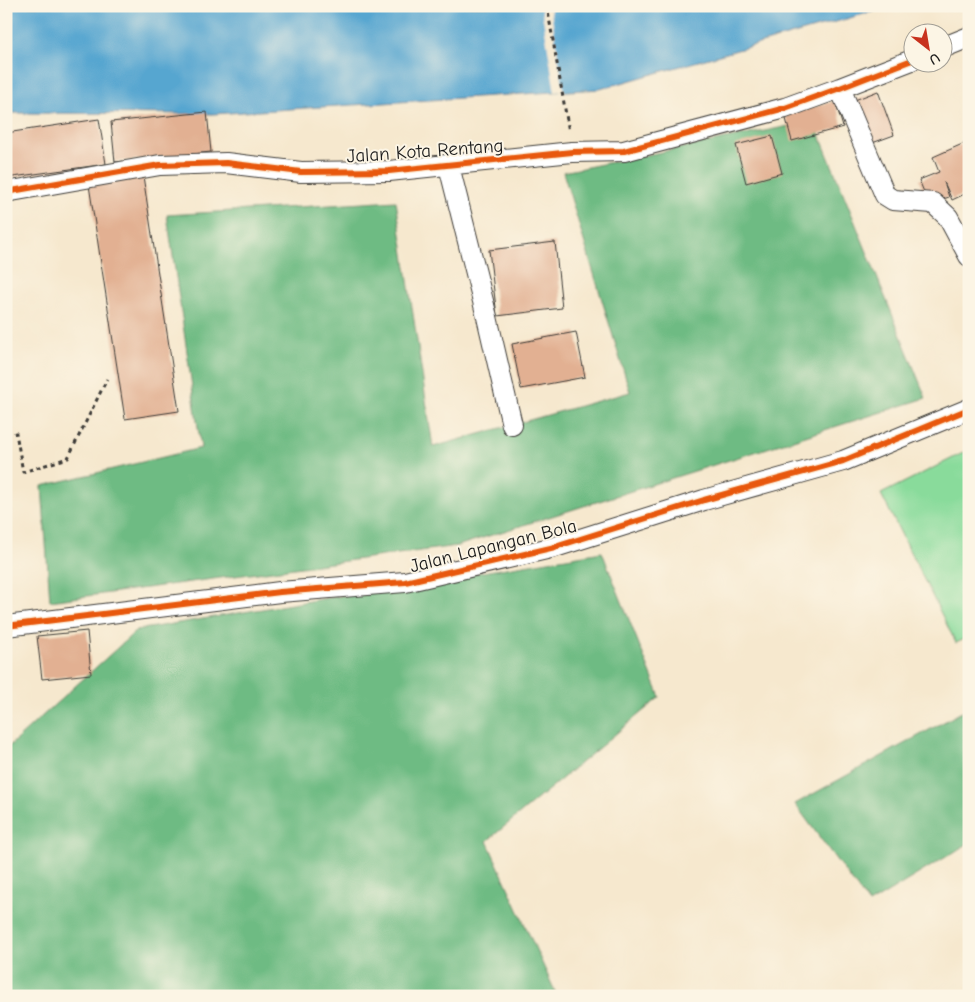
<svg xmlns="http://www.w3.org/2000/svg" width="975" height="1002" viewBox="0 0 975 1002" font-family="'Comic Neue',sans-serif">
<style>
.green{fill:#89db9b;stroke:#527c5c}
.forest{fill:#6ebb83;stroke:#456c50}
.water{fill:#56a6d0;stroke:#396176}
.pier{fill:#f6e8ce}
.building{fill:#e2b092}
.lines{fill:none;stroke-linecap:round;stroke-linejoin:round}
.minor-casing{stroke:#3d3b37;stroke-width:22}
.path{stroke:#3d3b37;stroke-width:3;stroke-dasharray:4 4;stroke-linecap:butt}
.minor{stroke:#fff;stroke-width:20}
.cycleway-casing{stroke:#fcf5e5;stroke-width:9}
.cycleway{stroke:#e8590c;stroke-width:6}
.labels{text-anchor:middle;stroke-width:4;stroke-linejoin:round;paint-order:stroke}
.street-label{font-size:19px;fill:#1c1c1c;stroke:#fcf5e5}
</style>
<rect width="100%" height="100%" fill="#fcf5e5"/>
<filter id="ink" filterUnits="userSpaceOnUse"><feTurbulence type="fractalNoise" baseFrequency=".02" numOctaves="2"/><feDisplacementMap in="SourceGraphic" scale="10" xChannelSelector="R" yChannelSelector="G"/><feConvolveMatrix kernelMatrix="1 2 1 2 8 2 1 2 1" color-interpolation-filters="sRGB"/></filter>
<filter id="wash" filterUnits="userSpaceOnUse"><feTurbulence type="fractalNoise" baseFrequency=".0096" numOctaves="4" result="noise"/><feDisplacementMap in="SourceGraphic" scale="20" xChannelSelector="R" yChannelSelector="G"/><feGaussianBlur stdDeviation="1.12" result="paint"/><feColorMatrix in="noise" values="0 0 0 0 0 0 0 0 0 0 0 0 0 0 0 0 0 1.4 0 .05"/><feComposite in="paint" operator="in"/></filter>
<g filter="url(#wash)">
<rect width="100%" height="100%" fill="#f6e8ce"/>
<path class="green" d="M969,450V637L956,643L881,494Z"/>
<path class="forest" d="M814,121L926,398L457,546L50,601L42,486L201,448L167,215L396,201L433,447L630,392L563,172Z
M602,552L660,697L487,841L557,996H6V749L137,630Z
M969,708V843L869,904L795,804Z"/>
<path class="water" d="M6,6H892L600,89L213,114L6,113Z"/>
<path class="pier" d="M541,6H550L564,91L555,92Z"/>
<g id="blocks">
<path class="building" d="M878,91L894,135L864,146L847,103Z
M835,101L843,127L792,141L785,115Z
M207,112L211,152L115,162L111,122Z
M99,119L106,164L6,178V133Z
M772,136L782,173L746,183L736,145Z
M967,142L969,146V192L952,200L944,182L949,197L929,204L919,180L939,172L933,157Z
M143,176L179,411L125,419L89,185Z
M555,242L562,308L497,316L489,250Z
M576,332L585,377L521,389L512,344Z
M87,631L91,674L42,679L37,636Z"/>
</g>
</g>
<g filter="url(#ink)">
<use href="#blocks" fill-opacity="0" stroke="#3d3b37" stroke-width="1"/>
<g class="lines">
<defs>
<path id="minor" d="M942,48L969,37
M840,88L885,195L893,200L933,203L948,217L969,256
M449,166L487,317L512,425
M6,192L160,165L226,163L301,172L389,171L572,152L624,151L785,108L840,88L912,60
M6,626L280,592L405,582L555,547L704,500L843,461L969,409"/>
</defs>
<use href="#minor" class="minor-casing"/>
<path class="path" d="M547,6L569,132
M6,435L16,433L23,472L68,458L107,379"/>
<use href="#minor" class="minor"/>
<defs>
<path id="cycleway" d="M6,192L160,165L226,163L301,172L389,171L572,152L624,151L785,108L840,88L912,60
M6,626L280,592L405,582L555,547L704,500L843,461L969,409"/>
</defs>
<use href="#cycleway" class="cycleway-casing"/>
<use href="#cycleway" class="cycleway"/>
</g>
</g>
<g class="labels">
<g class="street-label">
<text transform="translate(425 150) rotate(-4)" y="7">Jalan Kota Rentang</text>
<text transform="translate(493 545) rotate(-14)" y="7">Jalan Lapangan Bola</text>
</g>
</g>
<rect width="975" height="1002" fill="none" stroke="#fcf5e5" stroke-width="25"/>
<g transform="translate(928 48) rotate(149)"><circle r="24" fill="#fcf5e5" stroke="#a29e95"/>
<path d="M0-4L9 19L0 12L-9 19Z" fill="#c8321e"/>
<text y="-8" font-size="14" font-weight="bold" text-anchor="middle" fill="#1c1c1c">U</text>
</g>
</svg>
